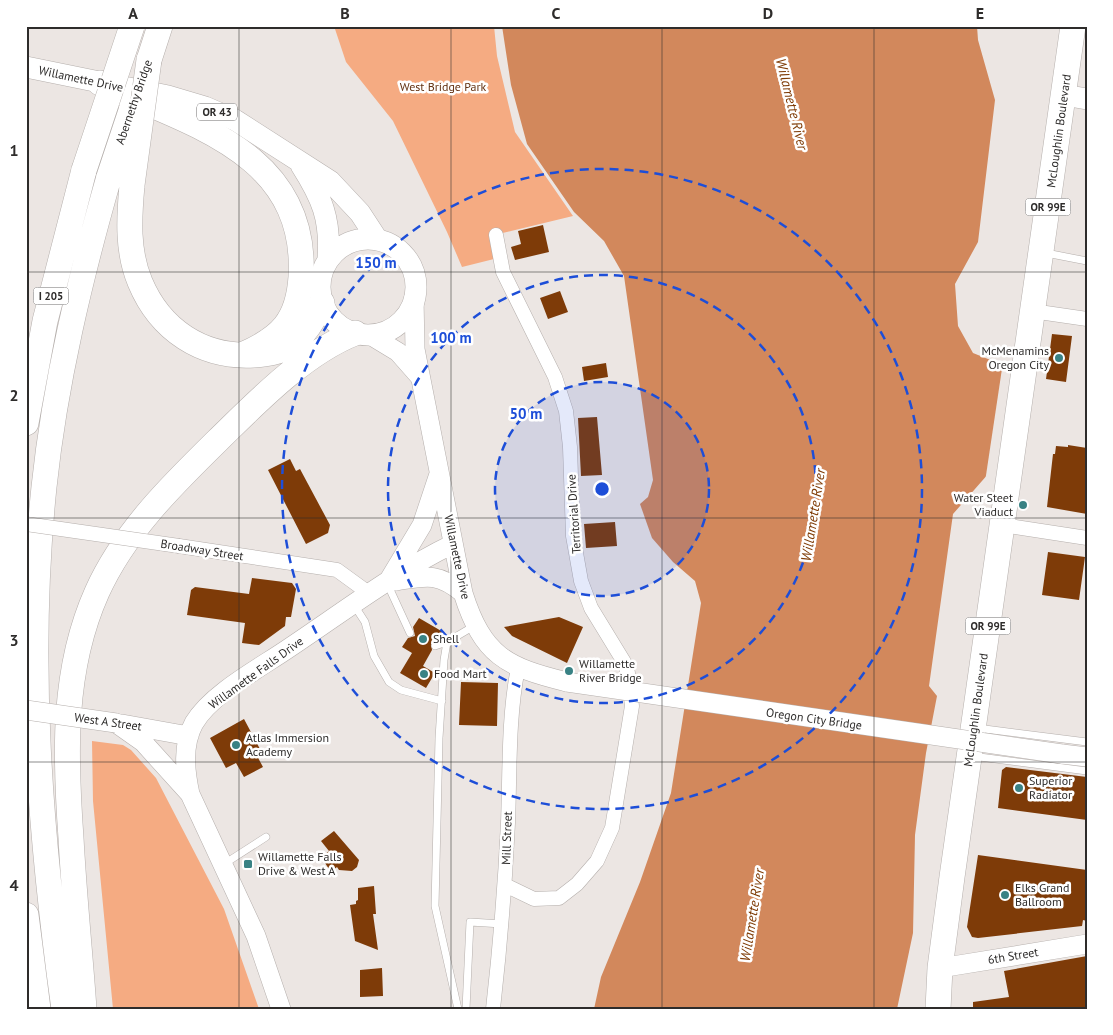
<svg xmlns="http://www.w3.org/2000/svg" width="1113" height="1035" viewBox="0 0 1113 1035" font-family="'PT Sans',sans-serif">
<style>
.green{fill:#f5ab82}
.water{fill:#d2885c}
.pier{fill:#ece6e3}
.building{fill:#7e3b08}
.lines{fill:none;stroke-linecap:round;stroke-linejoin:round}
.lane-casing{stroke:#b5afac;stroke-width:8}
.street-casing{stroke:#b5afac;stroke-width:15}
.secondary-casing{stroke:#b5afac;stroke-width:20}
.primary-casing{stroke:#b5afac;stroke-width:22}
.highway-casing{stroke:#b5afac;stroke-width:26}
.lane{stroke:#fff;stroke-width:7}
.street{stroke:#fff;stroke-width:14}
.secondary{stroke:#fff;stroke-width:19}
.primary{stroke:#fff;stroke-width:21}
.highway{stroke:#fff;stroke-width:25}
.street-bridge-casing{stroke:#b5afac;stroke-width:15;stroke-linecap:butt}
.secondary-bridge-casing{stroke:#b5afac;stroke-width:20;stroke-linecap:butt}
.highway-bridge-casing{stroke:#b5afac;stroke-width:26;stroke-linecap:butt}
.street-bridge{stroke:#fff;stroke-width:14}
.secondary-bridge{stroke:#fff;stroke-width:19}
.highway-bridge{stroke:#fff;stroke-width:25}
.grid{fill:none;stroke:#2e2c2b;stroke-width:1;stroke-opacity:0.55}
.ring{fill:none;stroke:#1d4ed8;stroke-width:2.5;stroke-dasharray:9 6}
.poi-dot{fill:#398284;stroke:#fff;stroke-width:2}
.labels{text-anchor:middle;stroke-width:5;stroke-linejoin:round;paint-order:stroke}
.shield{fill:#fff;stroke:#6d6b6b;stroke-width:1}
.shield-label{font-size:11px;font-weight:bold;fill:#2e2c2b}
.street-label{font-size:12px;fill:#2e2c2b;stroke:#fff}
.park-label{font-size:12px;fill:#633212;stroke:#fff}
.poi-label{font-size:12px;fill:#2e2c2b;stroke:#fff;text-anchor:start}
.water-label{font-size:14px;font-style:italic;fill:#7e3a04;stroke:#fff}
.centre{fill:#1d4ed8;stroke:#fff;stroke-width:2.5}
.ring-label{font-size:15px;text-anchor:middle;font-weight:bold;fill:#1d4ed8;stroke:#fff;stroke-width:5;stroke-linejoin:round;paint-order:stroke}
.neatline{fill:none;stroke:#2e2c2b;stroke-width:2}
.grid-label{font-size:16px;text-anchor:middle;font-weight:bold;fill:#2e2c2b}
</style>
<rect width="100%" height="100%" fill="#ece6e3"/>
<path class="green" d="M334,26H494L497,56L515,132L573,216L494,235L498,258L462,267L447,232L393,121L346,62Z
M92,741L123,745L131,750L156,778L224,909L259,1009H113L93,801Z"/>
<path class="water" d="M502,26H977L978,40L995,100L978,242L955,284L958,326L973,353L1003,365L989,473L953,514L929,686L937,696L926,753L915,835L913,933L897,1009H594L601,977L640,882L671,793L701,603L695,581L673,562L652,538L640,504L648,497L653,480L624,276L604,241L574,212L527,144L511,85Z"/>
<path class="pier" d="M1003,362L1005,365L992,473L985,482Z"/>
<path class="building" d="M543,225L549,252L515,260L511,247L521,244L518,231Z
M560,291L568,312L548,319L540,298Z
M1052,334L1072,336L1066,382L1046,379Z
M606,363L608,377L584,381L582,367Z
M597,417L602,475L581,476L578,418Z
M1068,445L1087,448V514L1047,507L1053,454H1055L1056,446L1068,447Z
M290,459L296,471L300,469L330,525L328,533L306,544L268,470Z
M615,522L617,546L586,548L584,524Z
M1048,552L1085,557L1079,600L1042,595Z
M252,578L292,583L296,589L291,617H286L285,626L259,645L242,643L245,623L187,615L191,590L195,587L249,594Z
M559,617L583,627L567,663L512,636L504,627Z
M419,618L443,632L439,639L431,643L432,650L423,666L435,673L426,688L400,673L412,653L402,647L408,638L415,636L413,627Z
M461,682L498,683L497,726L459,725Z
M244,719L261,751L256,754L263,767L244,777L236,763L226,768L210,738Z
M1006,767L1087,777V820L998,808L1002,770Z
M334,831L359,860L357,867L352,871L339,870L337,867L331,872L321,857L329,851L321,841Z
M978,855L1087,870V921L1083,920L1082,926L978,938L972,937L967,927Z
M374,886L376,914H373L378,950L355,941L350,905L356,904V901L358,900V888Z
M1087,956V1009H973V1002L1009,997L1004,971Z
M382,968L383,996L360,997V970Z"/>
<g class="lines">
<defs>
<path id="lane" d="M1046,253L1087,261
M387,583L410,633
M354,605L365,622L374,656L389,682L401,690L442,701
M447,642L444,660L439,738L435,906L458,1009
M435,646L447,642L474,626
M977,728L1087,742
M972,756L1087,771
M224,864L266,837
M466,1009L470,922L502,924"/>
<path id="street" d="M496,235L503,272L555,377L566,411L570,447L573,536L581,581L591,608L624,662L628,673L632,706L612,828L597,861L577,884L559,898L534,899L505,885
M1032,311L1087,319
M1002,525L1087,538
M179,546L337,570L370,594
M493,1009C500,947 505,886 508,823C510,772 508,718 518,668"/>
<path id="secondary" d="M414,298L415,349L463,593C483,656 506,667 567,682
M370,335L398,352L420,377
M389,580L422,525L439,474
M395,581C426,576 438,572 463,593
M116,723L143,742L190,794
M122,724L189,736
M1062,754L1087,757
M940,968L1087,944
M281,1009L256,936L190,794C185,771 182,745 194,723C212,693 260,668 289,648C343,612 395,572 453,544"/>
<path id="primary" d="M26,67L168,96L205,107L235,120L330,181L360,213L377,239
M1064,95L1087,99
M301,165C322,198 331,219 328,259
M320 287a48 48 0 1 1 96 0a48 48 0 1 1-96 0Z"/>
<path id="highway" d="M149,60L160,26
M100,83C191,124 308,153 301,277C298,321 281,338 242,355
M132,185C129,218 127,251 140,282C160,330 202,358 254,355C267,354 278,353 290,345C305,335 314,319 322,303
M26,423L45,321L84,170
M26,915L38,1009
M64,1009C40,836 26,661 44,487C55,382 80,279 109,177
M84,1009C80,952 74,895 71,838C65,755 62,670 97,592C124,532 172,485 218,440C257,402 304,353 355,333
M938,1009L940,968L952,877L1073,26"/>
</defs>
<use href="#lane" class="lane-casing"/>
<use href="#street" class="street-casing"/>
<use href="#secondary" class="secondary-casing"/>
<use href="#primary" class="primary-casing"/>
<use href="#highway" class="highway-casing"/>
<use href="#lane" class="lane"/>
<use href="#street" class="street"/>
<use href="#secondary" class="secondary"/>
<use href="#primary" class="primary"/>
<use href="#highway" class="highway"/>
<defs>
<path id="street-bridge" d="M26,524L179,546"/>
<path id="secondary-bridge" d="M567,682L1062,754
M26,710L116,723"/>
<path id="highway-bridge" d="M84,170L132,26
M109,177L131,111
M132,185L149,60"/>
</defs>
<use href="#street-bridge" class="street-bridge-casing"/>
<use href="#secondary-bridge" class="secondary-bridge-casing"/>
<use href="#highway-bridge" class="highway-bridge-casing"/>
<use href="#street-bridge" class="street-bridge"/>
<use href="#secondary-bridge" class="secondary-bridge"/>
<use href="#highway-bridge" class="highway-bridge"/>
</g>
<path class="grid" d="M239,26V1009M451,26V1009M662,26V1009M874,26V1009M26,272H1087M26,518H1087M26,762H1087"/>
<circle cx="602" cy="489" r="107" fill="#1d4ed8" fill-opacity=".12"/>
<g class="ring">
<circle cx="602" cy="489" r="107"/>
<circle cx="602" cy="489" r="214"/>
<circle cx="602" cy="489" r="320"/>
</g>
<g class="poi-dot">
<circle cx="1059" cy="358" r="5"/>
<circle cx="1023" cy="505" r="5"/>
<circle cx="423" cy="639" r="5"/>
<circle cx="569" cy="671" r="5"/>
<circle cx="424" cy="674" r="5"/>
<circle cx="236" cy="745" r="5"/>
<circle cx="1019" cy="788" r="5"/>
<rect x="243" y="859" width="10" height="10" rx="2.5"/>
<circle cx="1005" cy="895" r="5"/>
</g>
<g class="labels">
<g class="shield">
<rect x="197" y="103.5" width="40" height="17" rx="4"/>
<rect x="1025.5" y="198.5" width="45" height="17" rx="4"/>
<rect x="33.5" y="287.5" width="35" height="17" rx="4"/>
<rect x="965.5" y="617.5" width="45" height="17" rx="4"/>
</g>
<g class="shield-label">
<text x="217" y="116">OR 43</text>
<text x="1048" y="211">OR 99E</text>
<text x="51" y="300">I 205</text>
<text x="988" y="630">OR 99E</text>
</g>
<g class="street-label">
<text transform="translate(81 79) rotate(12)" y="4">Willamette Drive</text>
<text transform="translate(134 102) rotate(-71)" y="4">Abernethy Bridge</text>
<text transform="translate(1059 131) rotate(-82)" y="4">McLoughlin Boulevard</text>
<text transform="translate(574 514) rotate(-94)" y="4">Territorial Drive</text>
<text transform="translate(202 550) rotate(9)" y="4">Broadway Street</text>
<text transform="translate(457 557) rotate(78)" y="4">Willamette Drive</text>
<text transform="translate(256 673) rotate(-36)" y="4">Willamette Falls Drive</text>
<text transform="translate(976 710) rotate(-82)" y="4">McLoughlin Boulevard</text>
<text transform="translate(814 719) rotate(8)" y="4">Oregon City Bridge</text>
<text transform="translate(108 722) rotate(8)" y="4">West A Street</text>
<text transform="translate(507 838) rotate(-88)" y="4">Mill Street</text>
<text transform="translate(1013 956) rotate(-9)" y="4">6th Street</text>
</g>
<g class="park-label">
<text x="443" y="91">West Bridge Park</text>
</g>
<g class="poi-label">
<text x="1049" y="355" text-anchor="end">McMenamins<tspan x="1049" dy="14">Oregon City</tspan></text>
<text x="1013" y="502" text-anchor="end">Water Steet<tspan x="1013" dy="14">Viaduct</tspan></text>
<text x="433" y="643">Shell</text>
<text x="579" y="668">Willamette<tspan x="579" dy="14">River Bridge</tspan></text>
<text x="434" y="678">Food Mart</text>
<text x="246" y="742">Atlas Immersion<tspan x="246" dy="14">Academy</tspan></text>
<text x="1029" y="785">Superior<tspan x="1029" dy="14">Radiator</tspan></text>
<text x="258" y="861">Willamette Falls<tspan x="258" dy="14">Drive &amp; West A</tspan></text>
<text x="1015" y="892">Elks Grand<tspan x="1015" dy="14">Ballroom</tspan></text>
</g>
<g class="water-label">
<text transform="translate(792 104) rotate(76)" y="5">Willamette River</text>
<text transform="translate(813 515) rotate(-81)" y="5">Willamette River</text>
<text transform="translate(752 915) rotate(-81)" y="5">Willamette River</text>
</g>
</g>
<circle cx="602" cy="489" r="8" class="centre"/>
<g class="ring-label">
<text x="376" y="268">150 m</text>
<text x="451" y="343">100 m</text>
<text x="526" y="419">50 m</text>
</g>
<rect width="1113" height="1035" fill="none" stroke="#ffffff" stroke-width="55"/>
<rect x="28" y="28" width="1058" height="980" class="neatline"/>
<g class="grid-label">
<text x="133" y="19">A</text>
<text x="345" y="19">B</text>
<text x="556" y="19">C</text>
<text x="768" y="19">D</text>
<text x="980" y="19">E</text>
<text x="14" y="156">1</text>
<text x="14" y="401">2</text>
<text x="14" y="646">3</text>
<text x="14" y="891">4</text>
</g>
</svg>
